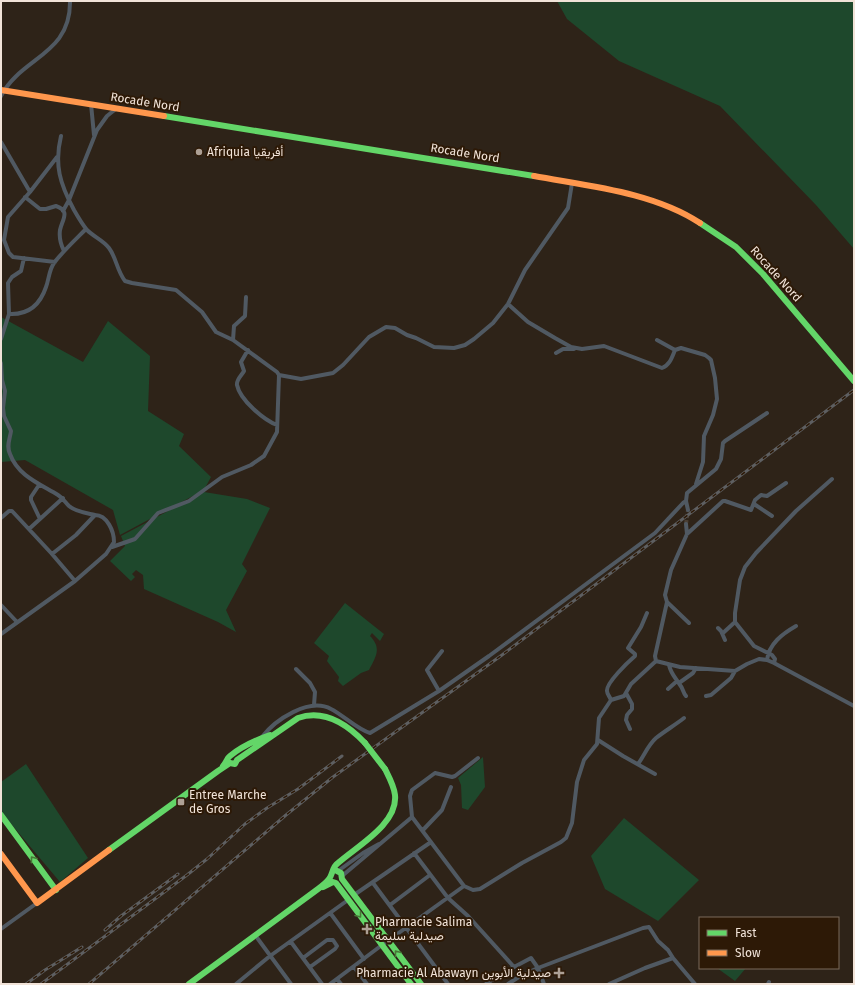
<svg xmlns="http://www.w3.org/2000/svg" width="855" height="985" viewBox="0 0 855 985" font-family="'Fira Sans',Vazirmatn,sans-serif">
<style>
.green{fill:#1e482c}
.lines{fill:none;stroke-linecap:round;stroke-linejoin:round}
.street-tunnel{stroke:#4b4035;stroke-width:4;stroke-dasharray:4 2;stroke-linecap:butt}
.street{stroke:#505962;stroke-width:4}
.fast{stroke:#63d668;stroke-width:6}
.slow{stroke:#ff974d;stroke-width:6}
.rail-casing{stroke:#5e5f61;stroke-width:3}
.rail{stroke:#2d1906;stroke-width:1.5;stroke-dasharray:4.5;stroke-linecap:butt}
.fast-bridge{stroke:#63d668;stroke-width:6}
.oneway{stroke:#487837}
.poi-dot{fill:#ada095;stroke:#2d1906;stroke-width:1.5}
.labels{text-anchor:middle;stroke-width:4;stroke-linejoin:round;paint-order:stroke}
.street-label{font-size:12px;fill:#f1e3d8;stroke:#2d1906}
.poi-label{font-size:12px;fill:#f1e3d8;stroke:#2d1906;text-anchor:start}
</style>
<rect width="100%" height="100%" fill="#2e2318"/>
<path class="green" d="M557,1H854V249L816,205L720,106L619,61L567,19Z
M1,317L83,362L108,321L150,356L148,411L184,434L179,446L211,477L204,490L120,535L113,510L25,460L1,462Z
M204,492L247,499L270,508L242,564L247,571L226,610L236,632L218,622L144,589L143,575L136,570L132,574L135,577L131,581L110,561L125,546L121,536Z
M345,603L384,634L380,641L372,633L370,636C382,648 376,657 369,670L361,673L343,686L338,681L339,677L327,661L329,656L314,643Z
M483,757L485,787L468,810L462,808L461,785L458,778Z
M26,764L88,858L60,882L1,812V782Z
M624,818L699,880L658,921L605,889L591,856Z
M717,968H746L735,981Z"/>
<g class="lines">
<path class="street-tunnel" d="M686,524L688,510"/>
<path class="street" d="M1,96C21,57 71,55 70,1
M91,104L94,135
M61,136C54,165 60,184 74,210C78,217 82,224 87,230C94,237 103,240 109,248C116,257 117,271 125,281L132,283L176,290L202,312L216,332L233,340L277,372L279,375L277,432L264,456L251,465L222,477L189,501L158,513L135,539L112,547
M1,142L30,192
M25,197L40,209H46L56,206C71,211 62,220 60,230C59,237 61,245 64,251
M63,211L69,200L97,130L107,116L117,108
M55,262L13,257L9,253L4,240L8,217L30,192L57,157
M508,304L528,322L555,338L571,347L582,349L604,346L662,368C670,365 672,357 675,350L681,348L705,355L709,358L711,360L715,378L717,399L713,415L704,436L703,462L696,484
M9,314C28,315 40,305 46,287C49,279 49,270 54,263C63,251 75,240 86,229
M1,339L9,314L8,283L12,277L21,271L24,258
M233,340L234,326L245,316L246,297
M657,340L675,350
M248,350L241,362L244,371C242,375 236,380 237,385C240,400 264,420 277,425
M556,353L563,349H574
M1,363L2,380L5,391L3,408L4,416L11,431C10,439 6,446 10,454C18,476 40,484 58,495C63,498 65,502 69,506C76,512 86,513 95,515
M279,375L301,379L333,373L343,365L369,337L386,327L395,328L407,335L416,338L434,347L454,348L465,345L474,339L493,323L508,304L525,270L568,208L572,183
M39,485L31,497V500L40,519
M686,501L688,510
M754,504L772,516
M1,518L9,511H12L52,554L75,581
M686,524L687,534
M29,529L63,498
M667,602L689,623
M1,605L17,622
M718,628L721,631L725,640
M723,633L735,622
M1,634L75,581L106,554L114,542C114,531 107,515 95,515L76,535L52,554
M767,660C769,644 782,634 796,626
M656,661L655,656L667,602L665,595L671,570L687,534L723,501H725L751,510L755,500L761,495L767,496L786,483
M774,663L775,659L772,655L754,646L735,622V613L740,580L745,567L756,553L796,511L832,479
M669,665C671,674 675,677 680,685C683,688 683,693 686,696
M296,669L310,683L315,692L314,705
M679,683L693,673L696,668
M668,689L677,681
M439,691L427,670L442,651
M626,693L632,704V709L627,715L626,720L630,729
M706,696L711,695L731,678L735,671L747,664L759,659L767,660L774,663L854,706
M611,700L624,696L631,684L656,661L680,667L735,671
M262,737C275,720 309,697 331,709C343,715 358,730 370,733L439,691L489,656L655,533L683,503L686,501L687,493L716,469L721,459L723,443L725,441L767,413
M598,740L623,756L655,774
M478,758L455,776L452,777L435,773L412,790L410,796L412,817L464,886L473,890L480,889L522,863L561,842L566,838L572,823L577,782L584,760L597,744L599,718L611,700C610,697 607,694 607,691C606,683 628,662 635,656V654L628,648L641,627L647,613
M638,764C644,756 648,745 656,738C665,731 675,725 684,718
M423,830L442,810L451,787
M414,853L448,898L468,916L514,967
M338,871L363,853L379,844
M342,876L412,817
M373,883L448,984
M354,895L431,842
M390,905L430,875
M331,914L364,959
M1,929L37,903
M255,935L291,984
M291,942L322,984
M303,958L327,940H333L337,946L335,949L310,967
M354,967L367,984
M337,979L341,984
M236,984L270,956L348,900
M330,984L382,945L464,886
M486,984L501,974L531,958L538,968L544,984
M508,984L522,975L538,968L643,928L649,927L658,941L668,950L673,958L695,984
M609,984L645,968L673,958
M768,984L769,982"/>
<path class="fast" d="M164,116L534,176
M700,223L736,247L763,274L854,381
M223,766C226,763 227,758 230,756C242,746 256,740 270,735
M1,815L56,890
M109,850L218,771L230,763L235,764L237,760L298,718C324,709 347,724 365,743
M337,871L341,873L342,879L421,984
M323,887L333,882L336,883L411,984
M189,984L318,889C322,886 327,882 329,879C333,874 332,867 338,863C357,846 398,824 395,795C394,786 389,777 385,769"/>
<path class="slow" d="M1,90L164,116
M534,176C588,186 653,192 700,223
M1,854L37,903L109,850"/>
<defs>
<path id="rail" d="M105,930L121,916L178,874
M26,984L45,970L82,947
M41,984L187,875L207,859L245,824L267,808L298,789L342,756
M89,984L286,815L333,777L502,655L854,390"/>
</defs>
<use href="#rail" class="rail-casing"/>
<use href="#rail" class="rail"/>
<path class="fast-bridge" d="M365,743L385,769"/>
</g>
<defs><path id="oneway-chevron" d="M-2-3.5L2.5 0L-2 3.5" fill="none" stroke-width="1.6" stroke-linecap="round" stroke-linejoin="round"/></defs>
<g class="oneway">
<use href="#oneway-chevron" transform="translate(33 859) rotate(-126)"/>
<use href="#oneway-chevron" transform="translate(359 915) rotate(53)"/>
<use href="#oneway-chevron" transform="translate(397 953) rotate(-128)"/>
</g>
<g class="poi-dot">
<circle cx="199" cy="152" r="4"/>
<rect x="177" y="798" width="8" height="8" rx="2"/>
<path d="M365 923h4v4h4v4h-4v4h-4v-4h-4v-4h4z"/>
<path d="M557 967h4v4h4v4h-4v4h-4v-4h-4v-4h4z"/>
</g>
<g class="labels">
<g class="street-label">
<text transform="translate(145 102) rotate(9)" y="4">Rocade Nord</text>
<text transform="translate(465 153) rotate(9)" y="4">Rocade Nord</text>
<text transform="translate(776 274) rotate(48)" y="4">Rocade Nord</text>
</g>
<g class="poi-label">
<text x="207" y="156">Afriquia أفريقيا</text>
<text x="189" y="799">Entree Marche<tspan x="189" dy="14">de Gros</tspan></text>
<text x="375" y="926">Pharmacie Salima<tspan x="375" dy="14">صيدلية سليمة</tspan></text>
<text x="551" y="977" text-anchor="end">Pharmacie Al Abawayn صيدلية الأبوين</text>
</g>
</g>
<rect width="855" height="985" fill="none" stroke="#f1e3d8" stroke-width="4"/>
<rect x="699" y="917" width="140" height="52" fill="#2d1906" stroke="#7b6a5a"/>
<rect x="707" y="930" width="20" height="6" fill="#63d668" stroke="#7b6a5a"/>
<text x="735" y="937" font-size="12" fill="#f1e3d8">Fast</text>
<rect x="707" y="950" width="20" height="6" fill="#ff974d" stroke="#7b6a5a"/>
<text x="735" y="957" font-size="12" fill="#f1e3d8">Slow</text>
</svg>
